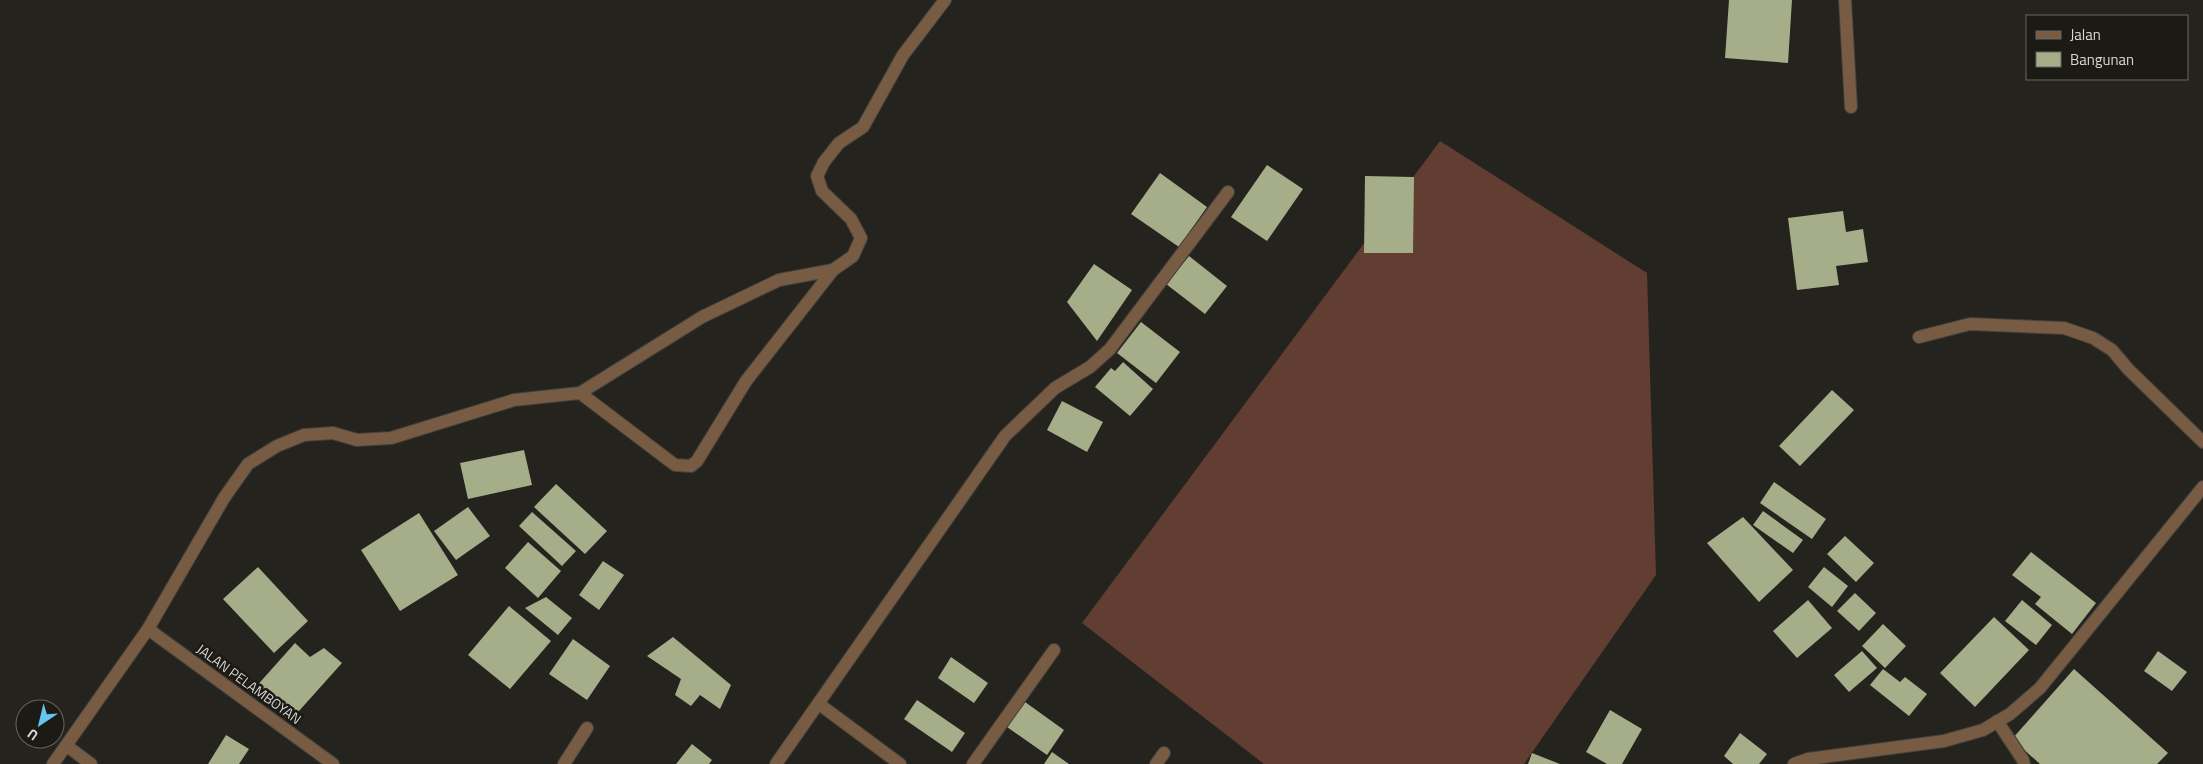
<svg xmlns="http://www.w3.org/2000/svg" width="2203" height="764" viewBox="0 0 2203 764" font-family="'Titillium Web',sans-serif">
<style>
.forest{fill:#613d32}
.building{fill:#a5ae88}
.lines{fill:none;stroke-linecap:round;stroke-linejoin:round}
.street-casing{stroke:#42403b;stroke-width:14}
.street{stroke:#775c43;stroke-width:12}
.labels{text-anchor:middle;stroke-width:5;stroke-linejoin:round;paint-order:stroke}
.street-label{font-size:14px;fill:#d8d7d3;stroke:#1c1a14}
</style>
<rect width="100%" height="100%" fill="#25231e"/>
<path class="forest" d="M1440,141L1647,273L1656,575L1524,764H1264L1082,623Z"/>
<path class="building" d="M1729,0H1792L1788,63L1725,58Z
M1267,165L1303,189L1267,241L1231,217Z
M1160,173L1207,207L1179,247L1131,214Z
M1365,176L1414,177L1413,253H1364Z
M1843,211L1846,232L1863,229L1868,262L1836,266L1839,285L1797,290L1788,218Z
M1189,256L1227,286L1205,314L1166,284Z
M1094,264L1132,290L1097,341L1067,302Z
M1141,322L1180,352L1156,383L1117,353Z
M1123,362L1153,389L1130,416L1095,387L1111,368L1115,371Z
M1832,390L1854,410L1800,466L1779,446Z
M1062,401L1103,422L1087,452L1047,430Z
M524,450L532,485L468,499L460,463Z
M1774,482L1826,519L1812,539L1760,503Z
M556,484L607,531L585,554L534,507Z
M468,507L490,536L456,560L434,531Z
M1763,511L1803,540L1793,553L1753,525Z
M532,512L576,551L562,566L519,526Z
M419,513L458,575L400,611L361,550Z
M1743,517L1793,570L1759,602L1707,543Z
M1845,536L1874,563L1856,582L1827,554Z
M528,542L561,571L538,598L505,568Z
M2031,552L2096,603L2072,634L2035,604L2041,597L2012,575Z
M603,561L624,575L599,610L579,595Z
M258,567L308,621L274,653L223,599Z
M1824,567L1848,586L1832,607L1808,587Z
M1855,593L1876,613L1859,631L1837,611Z
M546,597L572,618L558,635L525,608Z
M1808,600L1832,628L1797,658L1773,631Z
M2022,600L2052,625L2036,645L2005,621Z
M509,606L551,641L510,689L468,655Z
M1994,617L2029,650L1975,707L1940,673Z
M1883,624L1906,646L1885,668L1862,646Z
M673,637L731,685L720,709L700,695L691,706L675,695L681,679L647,656Z
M573,639L610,666L587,700L549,674Z
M295,643L310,657L324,648L342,663L290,721L254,689Z
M1862,651L1877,668L1849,692L1834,675Z
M2158,651L2187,672L2172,691L2144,671Z
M951,657L988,683L974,703L938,678Z
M1883,669L1900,682L1905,677L1927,694L1909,716L1870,685Z
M2074,669L2168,753L2157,764H2040L2012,739Z
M917,700L965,733L952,752L904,719Z
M1025,702L1064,730L1047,755L1007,727Z
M1610,710L1642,729L1622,764H1607L1586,752Z
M1740,733L1767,754L1759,764H1733L1724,756Z
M226,735L249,749L239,764H208Z
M692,744L712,760L709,764H676Z
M1052,752L1069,764H1044Z
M1532,753L1560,764H1528Z"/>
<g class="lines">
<defs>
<path id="street" d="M1845,0L1851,107
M1919,337L1970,324L2064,328L2093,338L2112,350L2128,369L2203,442
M580,393L675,465L691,466L697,461L746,381L833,270
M148,629L333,764
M819,704L900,764
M1997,721L2023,760L2024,764
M67,746L91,764
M53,764L148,629L224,498L248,464L277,446L304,435L333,433L357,440L391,438L514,400L580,393L702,317L779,280L833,270L853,256L861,238L851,219L822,191L817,176L824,162L839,143L863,127L903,55L945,0
M564,764L587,728
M776,764L1005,436L1055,388L1090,367L1110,349L1228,192
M973,764L1054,650
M1156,764L1164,753
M1794,764L1808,759L1944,741L1983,730L2010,714L2040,688L2203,487"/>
</defs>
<use href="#street" class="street-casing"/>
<use href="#street" class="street"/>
</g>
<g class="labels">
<g class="street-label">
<text transform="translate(249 684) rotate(36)" y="5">JALAN PELAMBOYAN</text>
</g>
</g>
<rect x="2026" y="15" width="162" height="65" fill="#1c1a14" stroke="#676660"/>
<rect x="2036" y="31" width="25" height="8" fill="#775c43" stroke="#676660"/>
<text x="2070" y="40" font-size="15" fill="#d8d7d3">Jalan</text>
<rect x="2036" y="52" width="25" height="15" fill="#a5ae88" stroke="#676660"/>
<text x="2070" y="65" font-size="15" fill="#d8d7d3">Bangunan</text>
<g transform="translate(40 724) rotate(215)"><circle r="24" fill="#1c1a14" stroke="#676660"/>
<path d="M0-4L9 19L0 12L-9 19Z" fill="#64c5ee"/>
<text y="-8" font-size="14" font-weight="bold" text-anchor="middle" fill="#d8d7d3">U</text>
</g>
</svg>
